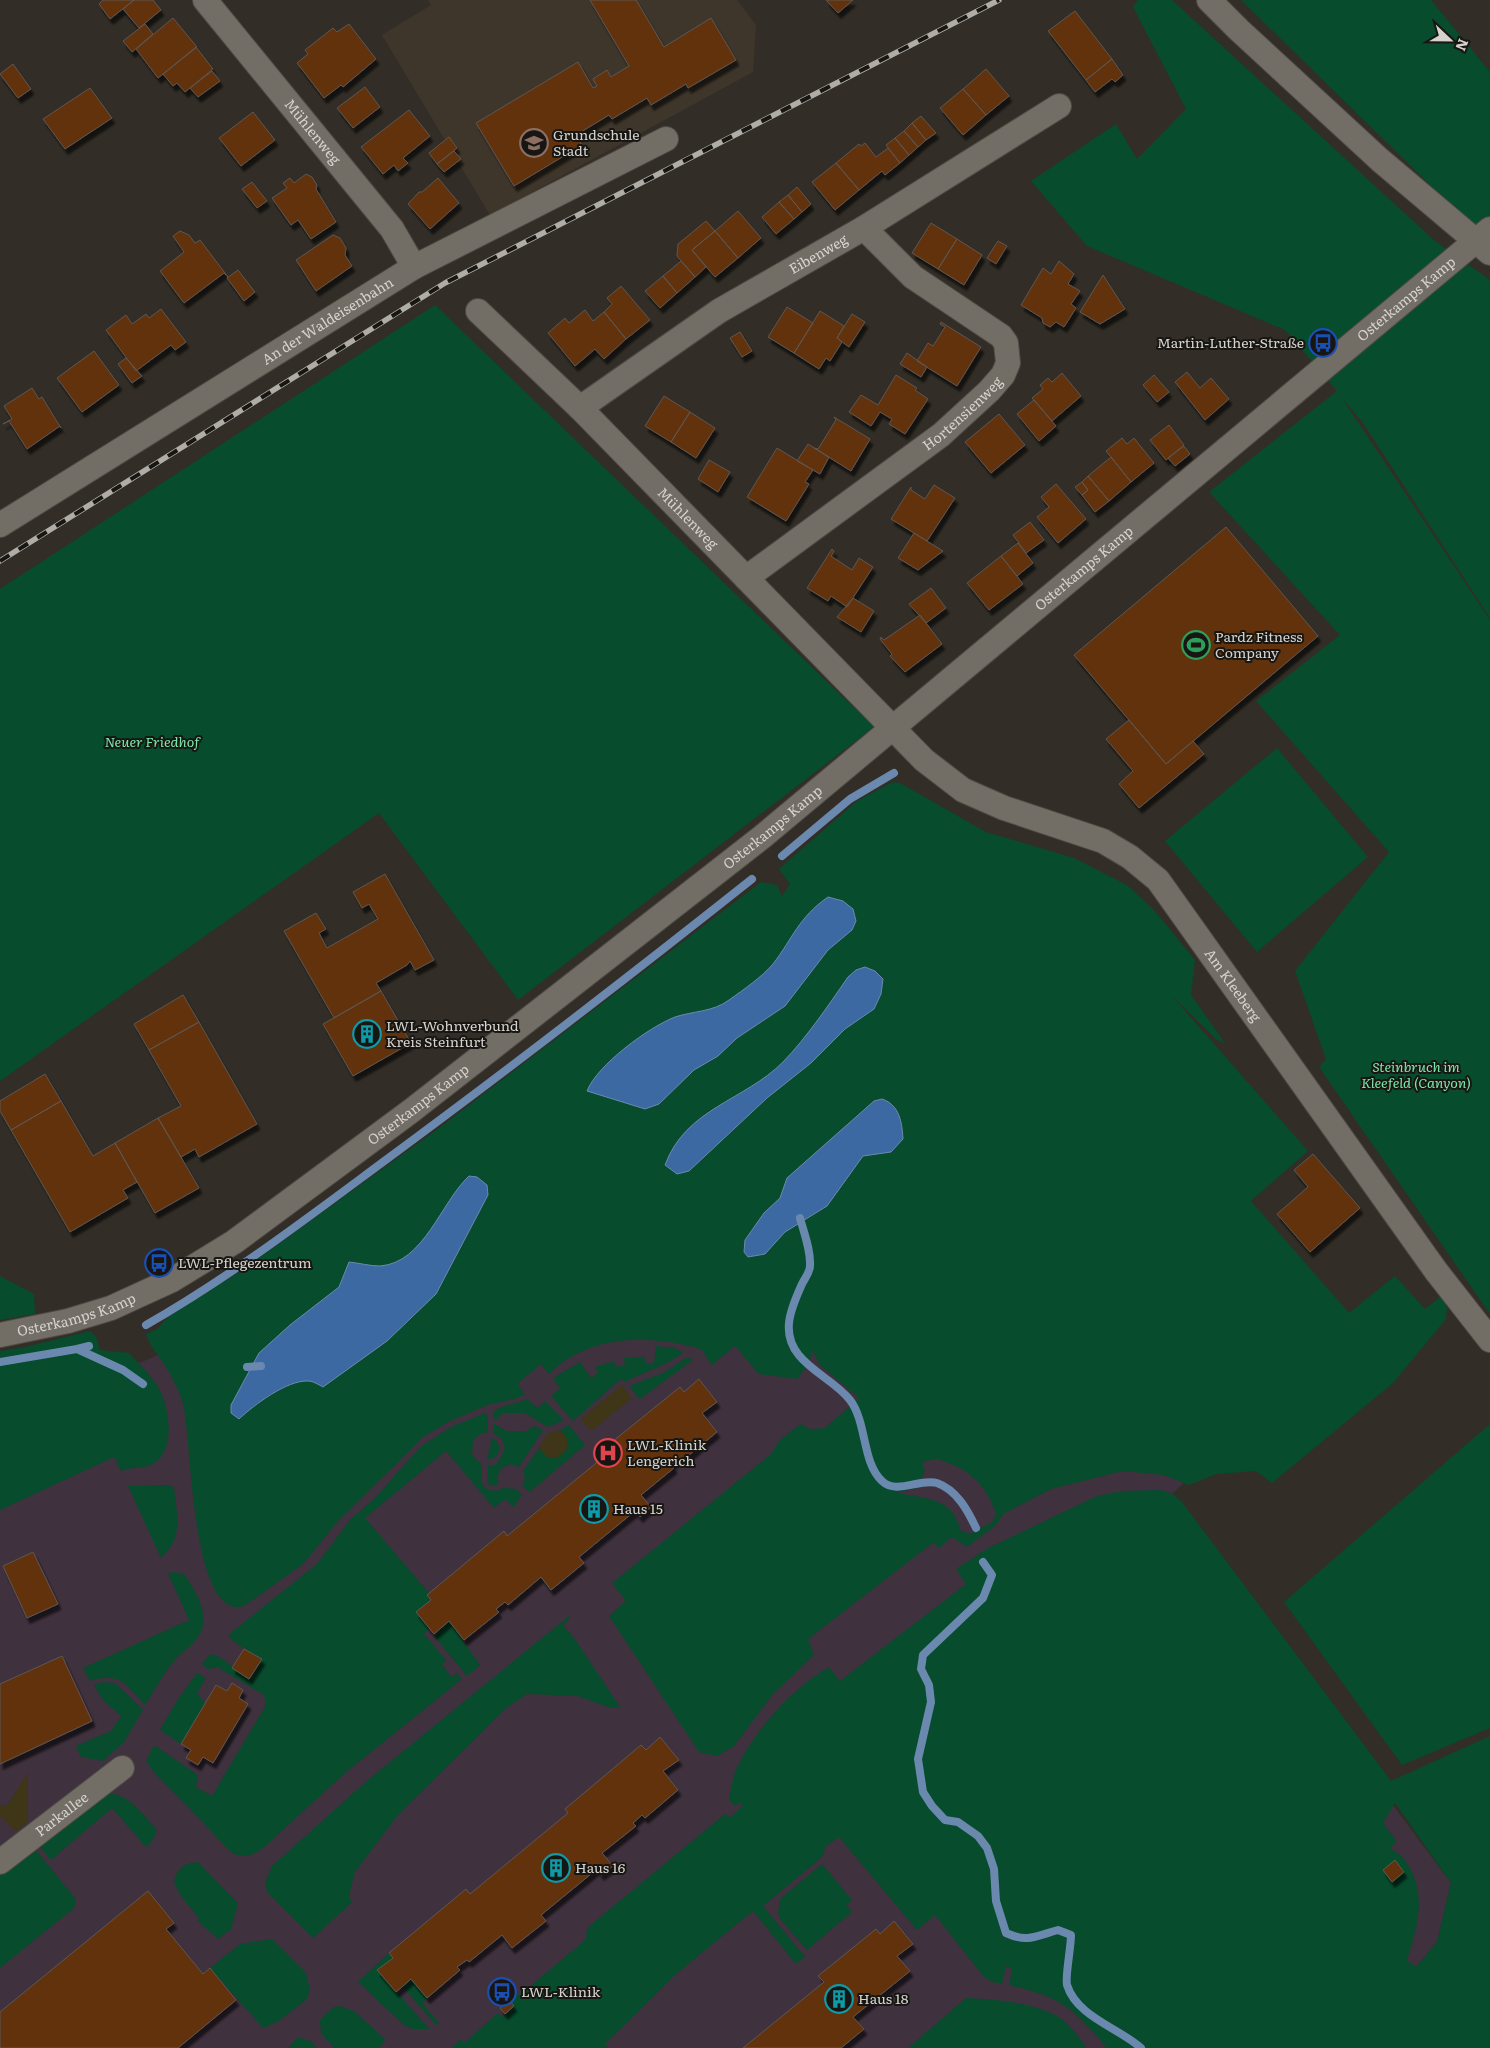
<svg xmlns="http://www.w3.org/2000/svg" width="1490" height="2048" viewBox="0 0 1490 2048" font-family="Literata,serif">
<style>
.built{fill:#3f362b}
.medical{fill:#3f313e}
.green{fill:#064c2d;fill-rule:evenodd}
.sand{fill:#3e3616}
.water{fill:#3d69a2;stroke:#6b89af}
.lines{fill:none;stroke-linecap:round;stroke-linejoin:round}
.stream{stroke:#6b89af;stroke-width:8}
.building{fill:#62330f;stroke:#5e5651;filter:url(#shadow)}
.street-casing{stroke:#4f4b45;stroke-width:26}
.street{stroke:#726d65;stroke-width:24}
.rail-casing{stroke:#b0aca7;stroke-width:5.5}
.rail{stroke:#181613;stroke-width:4;stroke-dasharray:11;stroke-linecap:butt}
.labels{text-anchor:middle;stroke-width:4;stroke-linejoin:round;paint-order:stroke}
.street-label{font-size:14px;fill:#d6d3ce;stroke:#181613}
.poi-label{font-size:14px;fill:#d6d3ce;stroke:#181613;text-anchor:start}
.park-label{font-size:14px;font-style:italic;fill:#7ce9ac;stroke:#181613}
</style>
<defs>
<filter id="shadow"><feDropShadow dx="3" dy="5.5" stdDeviation="1" flood-color="#0009"/></filter>
</defs>
<rect width="100%" height="100%" fill="#322e27"/>
<path class="built" d="M428,0H737L756,25L753,72L490,215L382,35L431,5Z"/>
<path class="medical" d="M260,1310L1295,1383L1165,1500L1451,1883L1437,1942L1370,2022L1310,2048H0V1406L94,1383Z"/>
<path class="green" d="M1138,0H1172L1435,241L1490,280V618L1363,423L1341,397L1490,620V1314L1319,1067L1326,1059L1295,971L1389,852L1256,701L1340,635L1209,492L1337,391L1285,330L1087,246L1031,181L1116,124L1137,159L1186,109L1133,7Z
M1241,0H1431L1490,72V238L1471,225Z
M435,305L874,727L518,1000L379,813L0,1081V589Z
M1277,748L1368,857L1257,952L1165,841Z
M893,782L900,783L986,832L1074,858L1127,885L1154,910L1195,960L1191,995L1225,1043L1217,1040L1172,996L1308,1151L1251,1201L1349,1313L1395,1276L1425,1309L1441,1296L1447,1307L1446,1319L1393,1383L1272,1483L1256,1471L1216,1474L1189,1485L1164,1475L1122,1471L1051,1489L1003,1514L996,1525L967,1547L952,1537L939,1548L934,1542L808,1639L814,1655L773,1694L734,1746L717,1756L699,1752L609,1616L626,1601L612,1583L770,1455L780,1440L800,1424L810,1429L825,1428L859,1398L820,1365L812,1350L810,1362L797,1379L759,1374L735,1346L712,1365L701,1349C650,1334 589,1334 549,1374L541,1364L517,1384L525,1394L515,1399L487,1405L448,1422L423,1437L338,1521L303,1564L244,1606C190,1623 192,1436 183,1404C179,1389 168,1369 159,1357C153,1348 149,1344 146,1334L157,1329L169,1316L244,1269L439,1128L761,882L777,885L782,896L790,884L779,869L857,801ZM936,1459C967,1467 986,1483 996,1514L992,1522L970,1534L960,1530C954,1497 922,1498 896,1493L917,1488L925,1471L922,1462Z
M0,1276L34,1294L35,1314L0,1320Z
M90,1331L96,1337L100,1350L129,1353C139,1363 149,1374 157,1385C169,1404 177,1449 154,1463C144,1470 132,1466 121,1471L114,1457L0,1510V1351L25,1347Z
M656,1346L675,1348L683,1353L669,1362L624,1382L621,1379L573,1421L551,1396L560,1388L553,1378L580,1362L591,1378L598,1373L595,1367L614,1361L616,1367L625,1365L624,1358L645,1357V1364L654,1363Z
M686,1358L694,1359L640,1399L629,1386L663,1373Z
M527,1399L537,1408L545,1401L564,1420L548,1427L525,1413H503L497,1419H494L493,1413C499,1404 517,1405 527,1399Z
M485,1413L488,1417V1432L480,1434L473,1440L472,1455L482,1465L481,1482L486,1489L496,1491L504,1488L517,1489L522,1495L513,1507L505,1499L494,1508L446,1451L365,1518L429,1593L427,1595L431,1600L416,1612L429,1628L424,1634L446,1660L442,1665L452,1677L457,1673L462,1679L345,1773L262,1849C251,1856 244,1858 232,1853L153,1771L146,1761L154,1745L198,1775L196,1787L212,1796L266,1705L264,1695L217,1667L209,1669L201,1664L211,1654C225,1657 237,1672 250,1679L261,1659L232,1640L228,1635L317,1564L350,1520L376,1497L420,1447L451,1427Z
M494,1424L507,1431H526L534,1426L543,1430L519,1467L511,1464L501,1468L497,1478L499,1484L493,1486L487,1483L488,1466L497,1464L505,1449L502,1439L493,1433Z
M1490,1424V1728L1402,1765L1284,1602Z
M569,1425L585,1445L530,1492L522,1486L525,1480L523,1471L539,1448L541,1452L567,1449L568,1439L560,1430Z
M492,1438C500,1442 501,1449 496,1457L487,1460Z
M171,1485L174,1488C177,1516 184,1537 161,1558L128,1486Z
M1160,1490L1173,1494L1182,1502L1391,1781L1490,1736V2048H1107C1073,2008 1062,1997 1009,1985L1012,1969L1006,1966L1002,1984L992,1982L984,1977L935,1915L917,1930L839,1837L826,1846L822,1857L763,1906L805,1957L796,1964L753,1911L676,1974L605,2044L608,2048H451L461,2039L464,2043L498,2013L502,2017L514,2006L509,2000L526,1990L586,1939L587,1928L725,1814L730,1817L743,1806L740,1802L735,1806L729,1800C731,1790 732,1779 736,1770C754,1731 792,1688 829,1667L840,1681L966,1584L956,1569L988,1548L1097,1496L1122,1491ZM1395,1803L1451,1883L1437,1942L1416,1967L1407,1960C1418,1925 1428,1893 1405,1860C1401,1855 1395,1852 1390,1847L1397,1842L1383,1823Z
M175,1572L184,1574C196,1591 213,1619 197,1638C191,1646 182,1652 175,1660C163,1674 155,1690 145,1705C126,1685 120,1671 90,1681L83,1668L189,1620L168,1573Z
M569,1616L570,1619L563,1625L577,1642L620,1707L611,1708L577,1696L527,1694L506,1708L398,1815L355,1872L349,1896L352,1902L313,1938L267,1892L265,1883L272,1866L368,1780Z
M449,1621L480,1665L467,1676L434,1636Z
M197,1673L206,1678L197,1693L205,1703L181,1744L160,1730L178,1699Z
M103,1682L115,1683L143,1710L124,1742L103,1761L81,1757L76,1746L111,1731L121,1716L103,1700L94,1685Z
M107,1793C130,1794 142,1814 157,1830L153,1840L146,1847L112,1808L51,1860L39,1846Z
M34,1848L76,1899L74,1908L0,1968V1876Z
M198,1862L238,1903L231,1929L218,1939L197,1920L199,1918L180,1895L174,1882C177,1868 184,1863 198,1862Z
M822,1864L852,1900L846,1905L852,1912L807,1950L781,1920L778,1913L780,1899Z
M272,1939L306,1973L310,1989L307,1999L279,2021L263,2028L210,1968L240,1944Z
M389,1953L393,1958L378,1970L429,2029H413L405,2026L358,1982Z
M411,1979L427,1998L422,2003L439,2023L436,2025L403,1987Z
M966,1998C993,1999 1043,2003 1064,2021C1073,2029 1080,2039 1087,2048H908Z
M339,2006L354,2011L386,2040L379,2048H334L321,2033L320,2020L332,2008Z
M298,2037L312,2042L317,2048H288Z"/>
<path class="sand" d="M622,1385L632,1398L591,1431L581,1419Z
M560,1430L568,1439L567,1449L557,1458H548L539,1448L547,1434Z
M28,1772V1821L16,1832L0,1816V1805L7,1806Z"/>
<path class="water" d="M828,897L843,901L853,909L856,921L852,930L828,950L785,1006L737,1038L718,1056L694,1070L659,1104L645,1109L587,1091C597,1065 649,1027 675,1017C693,1011 713,1012 729,1000C743,990 762,977 773,964C793,938 798,918 828,897Z
M865,967L875,971L883,979L881,994L874,1009L845,1029L811,1063L767,1098L689,1171L677,1174L665,1165C686,1108 744,1101 783,1062C807,1037 828,1006 848,977L856,970Z
M882,1099C900,1105 902,1123 903,1139L891,1152L863,1156L827,1206L785,1232L765,1254L748,1257L744,1252L745,1240L764,1213L780,1198L787,1178L874,1101Z
M469,1176L477,1177L487,1185L488,1195L436,1294L387,1341L323,1387C319,1385 313,1381 308,1381C287,1380 254,1405 239,1419L231,1413V1405L259,1353L290,1325L339,1287L349,1262C359,1263 370,1266 380,1266C424,1263 441,1202 469,1176Z"/>
<g class="lines">
<path class="stream" d="M782,856L850,799L894,773
M800,1218C804,1233 811,1251 810,1266C810,1272 805,1278 802,1284C797,1295 790,1311 789,1323C785,1363 831,1375 850,1400C867,1422 862,1463 882,1481C896,1495 920,1478 937,1483C957,1490 968,1511 976,1528
M146,1325C230,1277 306,1219 383,1162C508,1070 631,975 752,879
M77,1349L89,1346
M0,1362L77,1349L123,1370L143,1384
M247,1367L261,1366
M983,1562L992,1575L983,1598L923,1655L921,1669L929,1685L931,1702L918,1759L923,1792L932,1806L945,1820L958,1822L978,1836L987,1848L994,1869L996,1901L1006,1933C1028,1943 1036,1936 1058,1930L1071,1935C1071,1948 1065,1976 1067,1985C1077,2017 1119,2028 1141,2048"/>
</g>
<path class="building" d="M103,0H134L110,19L99,4Z
M134,0H153L161,10L139,28L123,9Z
M590,0H636L664,47L711,18L736,60L688,88L686,84L651,105L647,98L612,119L609,115L576,135L582,145L514,186L476,123L578,62L593,88L597,86L593,79L607,70L611,77L629,66Z
M826,0H853L838,13Z
M1075,11L1112,59L1086,80L1048,31Z
M173,18L197,47L158,78L136,49Z
M145,24L153,34L132,52L123,41Z
M349,24L376,59L343,87L341,85L324,98L297,63L308,54L305,50L333,28L337,32Z
M196,47L213,69L185,92L177,83L173,86L163,74Z
M1112,59L1123,75L1115,82L1112,79L1095,92L1086,80Z
M13,64L31,89L18,98L0,74Z
M986,69L1009,96L986,115L963,89Z
M212,71L220,81L198,97L190,88Z
M365,87L380,107L353,128L337,108Z
M90,88L112,118L65,149L43,119Z
M963,89L986,115L963,135L940,108Z
M409,110L430,136L403,158L408,163L398,171L394,165L383,174L361,147Z
M253,112L275,140L241,166L219,138Z
M921,116L936,133L926,140L912,123Z
M912,123L926,140L918,147L904,131Z
M904,131L918,147L909,155L895,138Z
M449,137L457,148L437,164L429,153Z
M895,138L909,155L900,163L886,145Z
M865,143L876,157L888,148L900,163L885,175L882,171L859,190L836,163L859,144L861,146Z
M454,151L461,159L444,172L437,164Z
M836,163L859,190L835,210L812,182Z
M306,174L312,177L317,185L316,189L336,222L311,239L298,220L291,225L272,198L287,188L283,183L290,178L294,183Z
M438,178L459,203L430,229L408,204L419,192H422Z
M252,182L267,201L257,208L242,189Z
M797,187L811,204L802,212L788,195Z
M788,195L802,212L794,219L779,202Z
M779,202L794,219L776,234L762,217Z
M738,211L761,238L738,258L715,231Z
M706,221L715,231L692,250L706,267L695,277L677,256L678,244Z
M931,223L957,239L938,269L912,253Z
M180,231L189,235L195,243L200,240L228,277L224,273L184,303L160,271L184,252L173,236Z
M715,231L738,258L715,277L692,250Z
M333,235L340,238L346,248L345,255L352,266L316,291L296,260Z
M957,239L982,255L964,285L938,269Z
M998,241L1007,246L996,264L987,258Z
M681,261L695,277L677,293L663,276Z
M1059,261L1074,274L1068,284L1080,291L1071,304L1076,308L1064,327L1056,322L1050,327L1043,323L1042,318L1021,305L1043,268L1051,274Z
M238,270L255,292L244,301L227,278Z
M1103,275L1125,309L1100,324L1080,312Z
M663,276L677,293L660,308L645,291Z
M621,286L650,320L626,339L604,312L612,304L607,298Z
M787,307L813,323L794,353L768,337Z
M161,309L186,342L175,350L171,345L136,371L106,330L126,315L132,324L146,314L149,318Z
M585,310L593,321L604,312L626,339L604,359L595,349L575,366L548,333L565,318L569,323Z
M820,311L844,326L837,338L842,342L830,361L826,358L819,369L794,353Z
M852,314L865,322L849,347L837,338Z
M941,322L981,347L957,386L917,361L928,343L933,346L945,327L940,324Z
M740,332L752,351L742,357L730,338Z
M94,351L119,385L82,412L57,378Z
M907,353L927,367L921,377L900,364Z
M126,358L142,376L132,383L118,364Z
M1187,372L1200,388L1211,378L1229,399L1205,420L1175,382Z
M1062,373L1081,396L1052,421L1032,398L1043,389L1040,385L1048,378L1052,382Z
M896,375L917,388L915,390L928,399L905,434L889,424L892,419L880,412L871,426L849,412L861,395L878,405Z
M1154,375L1169,392L1157,402L1143,385Z
M32,388L39,399L42,397L61,428L60,426L27,449L9,421L3,424L12,419L4,406Z
M664,396L690,412L671,442L645,426Z
M1034,400L1056,426L1039,441L1017,414Z
M690,412L715,428L696,458L671,442Z
M999,414L1025,445L991,473L965,442Z
M834,417L870,439L851,471L814,448L818,449L836,420Z
M1169,425L1184,445L1166,460L1150,440Z
M1122,438L1127,444L1134,438L1154,463L1131,482L1106,451Z
M808,444L829,457L820,474L797,461Z
M1184,446L1190,454L1175,466L1168,458Z
M777,448L813,470L805,482L809,484L786,521L747,497Z
M1111,457L1131,482L1109,501L1088,476Z
M709,460L730,472L718,492L698,479Z
M1088,476L1109,501L1095,512L1082,495L1088,490L1082,482Z
M1082,482L1088,490L1082,495L1075,487Z
M1056,484L1086,519L1058,543L1037,517L1049,507L1041,497Z
M934,485L955,498L927,541L891,519L911,487V490L925,499Z
M1030,522L1044,540L1026,553L1013,535Z
M1226,527L1318,636L1166,764L1074,655Z
M914,533L943,551L918,570L898,558Z
M1018,543L1033,563L1017,576L1001,556Z
M832,549L834,551L831,556L852,570L859,558L873,567L847,607L831,596L828,601L807,588Z
M1001,556L1023,584L989,610L967,583Z
M931,588L946,608L926,623L909,604Z
M853,598L874,611L861,632L837,617Z
M920,615L942,644L905,672L890,656L892,654L880,639L881,637L884,640Z
M1129,720L1166,764L1193,741L1204,754L1139,808L1119,784L1133,771L1106,739Z
M385,874L434,960L415,970L410,961L407,965L376,983L381,991L334,1018L284,931L316,913L326,929L319,933L327,948L378,919L369,904L362,908L353,892Z
M381,991L411,1043L353,1076L323,1024Z
M183,995L199,1022L149,1050L134,1024Z
M199,1022L257,1124L199,1157L195,1149L181,1157L158,1118L181,1106L149,1050Z
M45,1074L61,1101L11,1130L0,1111V1101Z
M61,1101L93,1156L115,1143L137,1182L123,1190L128,1198L70,1232L11,1130Z
M158,1118L199,1188L155,1213L115,1143Z
M1313,1154L1360,1208L1310,1252L1277,1214L1308,1187L1294,1170Z
M699,1379L717,1402L702,1413L717,1432L683,1460L681,1457L672,1464L674,1468L641,1495L651,1507L640,1517L635,1511L579,1557L584,1563L551,1590L541,1577L508,1605L505,1602L496,1609L499,1612L464,1640L449,1621L434,1634L416,1612L431,1600L427,1595L504,1531L507,1536L606,1455L602,1450L680,1387L684,1392Z
M33,1552L58,1604L27,1618L3,1566Z
M244,1649L262,1659L249,1679L232,1668Z
M62,1656L92,1721L0,1764V1684Z
M232,1683L243,1690L239,1698L248,1704L213,1763L203,1757L198,1765L186,1758L191,1750L181,1744L216,1685L227,1691Z
M660,1737L679,1760L663,1771L678,1790L645,1818L642,1815L633,1823L636,1826L602,1853L613,1866L601,1875L597,1869L541,1915L546,1921L512,1948L502,1935L469,1962L467,1960L457,1967L460,1970L427,1998L411,1979L396,1992L377,1970L393,1958L389,1953L466,1889L470,1894L568,1813L565,1809L641,1745L646,1750Z
M1395,1860L1404,1872L1392,1882L1383,1870Z
M148,1891L174,1923L166,1929L203,1974L210,1968L236,2000L178,2048H0V2012Z
M894,1921L913,1944L897,1956L910,1971L853,2017L864,2029L841,2048H743L824,1982L818,1976L876,1929L880,1934Z
M509,2000L514,2006L505,2014L500,2008Z"/>
<g class="lines">
<defs>
<g id="street">
<path id="s1" d="M205,0L392,229L414,267"/>
<path d="M1209,0L1239,30L1380,160L1490,253"/>
<path id="s2" d="M478,311L580,408L924,760L963,790L1004,808L1103,841L1130,857L1158,880L1436,1271L1490,1340"/>
<path id="s3" d="M580,408L719,311L864,228L1059,106"/>
<path id="s4" d="M0,525L414,267L666,139"/>
<path id="s5" d="M746,578L941,435L989,391L1003,375L1008,363L1006,343L1001,336L913,277L864,228"/>
<path id="s6" d="M0,1335L68,1321L111,1308L172,1280L234,1242L411,1111L762,837L1490,229"/>
<path id="s7" d="M0,1862L122,1768"/>
</g>
</defs>
<use href="#street" class="street-casing"/>
<use href="#street" class="street"/>
<defs>
<path id="rail" d="M0,561L445,283L999,0"/>
</defs>
<use href="#rail" class="rail-casing"/>
<use href="#rail" class="rail"/>
</g>
<defs>
<symbol id="school-ring" viewBox="-11 -11 22 22"><circle r="9.5" fill="#181613" stroke="#8d6e63" stroke-width="1.5"/><path d="M0-5L7-2L0 1L-7-2ZM-4 1L0 2.5L4 1V4Q0 6-4 4Z" fill="#8d6e63"/></symbol>
<symbol id="bus-ring" viewBox="-11 -11 22 22"><circle r="9.5" fill="#181613" stroke="#1a4fb4" stroke-width="1.5"/><path d="M-5-6H5V4H4V6H2V4H-2V6H-4V4H-5ZM-3.5-4V0h7V-4ZM-3.5 1.2v1.5H-2V1.2ZM2 1.2v1.5H3.5V1.2Z" fill="#1a4fb4"/></symbol>
<symbol id="stadium-ring" viewBox="-11 -11 22 22"><circle r="9.5" fill="#181613" stroke="#2e9e5b" stroke-width="1.5"/><path d="M0-5a6.5 5 0 1 0 0 10a6.5 5 0 1 0 0-10ZM-3.5-1.8h7v3.6h-7Z" fill="#2e9e5b"/></symbol>
<symbol id="building-ring" viewBox="-11 -11 22 22"><circle r="9.5" fill="#181613" stroke="#0f9aa8" stroke-width="1.5"/><path d="M-4-6H4V6H1V3H-1V6H-4ZM-2.5-4.3h1.7v1.8h-1.7ZM.8-4.3h1.7v1.8H.8ZM-2.5-1h1.7V.8h-1.7ZM.8-1h1.7V.8H.8Z" fill="#0f9aa8"/></symbol>
<symbol id="hospital-ring" viewBox="-11 -11 22 22"><circle r="9.5" fill="#181613" stroke="#e0444e" stroke-width="1.5"/><path d="M-5-5h3v3.5h4V-5h3V5h-3V1.5h-4V5h-3Z" fill="#e0444e"/></symbol>
</defs>
<g fill-rule="evenodd">
<use href="#school-ring" x="518" y="127" width="32" height="32"/>
<use href="#bus-ring" x="1307" y="327" width="32" height="32"/>
<use href="#stadium-ring" x="1180" y="629" width="32" height="32"/>
<use href="#building-ring" x="351" y="1018" width="32" height="32"/>
<use href="#bus-ring" x="143" y="1247" width="32" height="32"/>
<use href="#hospital-ring" x="592" y="1437" width="32" height="32"/>
<use href="#building-ring" x="578" y="1493" width="32" height="32"/>
<use href="#building-ring" x="540" y="1852" width="32" height="32"/>
<use href="#bus-ring" x="486" y="1976" width="32" height="32"/>
<use href="#building-ring" x="823" y="1983" width="32" height="32"/>
</g>
<g class="labels">
<g class="street-label">
<text dy="5" stroke="none"><textPath href="#s1" startOffset="170">Mühlenweg</textPath></text>
<text dy="5" stroke="none"><textPath href="#s3" startOffset="284">Eibenweg</textPath></text>
<text dy="5" stroke="none"><textPath href="#s6" startOffset="1759">Osterkamps Kamp</textPath></text>
<text dy="5" stroke="none"><textPath href="#s4" startOffset="386">An der Waldeisenbahn</textPath></text>
<text dy="5" stroke="none"><textPath href="#s5" startOffset="272">Hortensienweg</textPath></text>
<text dy="5" stroke="none"><textPath href="#s2" startOffset="295">Mühlenweg</textPath></text>
<text dy="5" stroke="none"><textPath href="#s6" startOffset="1339">Osterkamps Kamp</textPath></text>
<text dy="5" stroke="none"><textPath href="#s6" startOffset="934">Osterkamps Kamp</textPath></text>
<text dy="5" stroke="none"><textPath href="#s2" startOffset="1028">Am Kleeberg</textPath></text>
<text dy="5" stroke="none"><textPath href="#s6" startOffset="484">Osterkamps Kamp</textPath></text>
<text dy="5" stroke="none"><textPath href="#s6" startOffset="79">Osterkamps Kamp</textPath></text>
<text dy="5" stroke="none"><textPath href="#s7" startOffset="78">Parkallee</textPath></text>
</g>
<g class="poi-label">
<text x="553" y="140">Grundschule<tspan x="553" dy="16">Stadt</tspan></text>
<text x="1304" y="348" text-anchor="end">Martin-Luther-Straße</text>
<text x="1215" y="642">Pardz Fitness<tspan x="1215" dy="16">Company</tspan></text>
<text x="386" y="1031">LWL-Wohnverbund<tspan x="386" dy="16">Kreis Steinfurt</tspan></text>
<text x="178" y="1268">LWL-Pflegezentrum</text>
<text x="627" y="1450">LWL-Klinik<tspan x="627" dy="16">Lengerich</tspan></text>
<text x="613" y="1514">Haus 15</text>
<text x="575" y="1873">Haus 16</text>
<text x="521" y="1997">LWL-Klinik</text>
<text x="858" y="2004">Haus 18</text>
</g>
<g class="park-label">
<text x="152" y="747">Neuer Friedhof</text>
<text x="1416" y="1072">Steinbruch im<tspan x="1416" dy="16">Kleefeld (Canyon)</tspan></text>
</g>
</g>
<g transform="translate(1450 40) rotate(112)" stroke="#181613" stroke-width="4" paint-order="stroke">
<path d="M0-4L9 19L0 12L-9 19Z" fill="#d6d3ce"/>
<text y="-8" font-size="14" font-weight="bold" text-anchor="middle" fill="#d6d3ce">N</text>
</g>
</svg>
